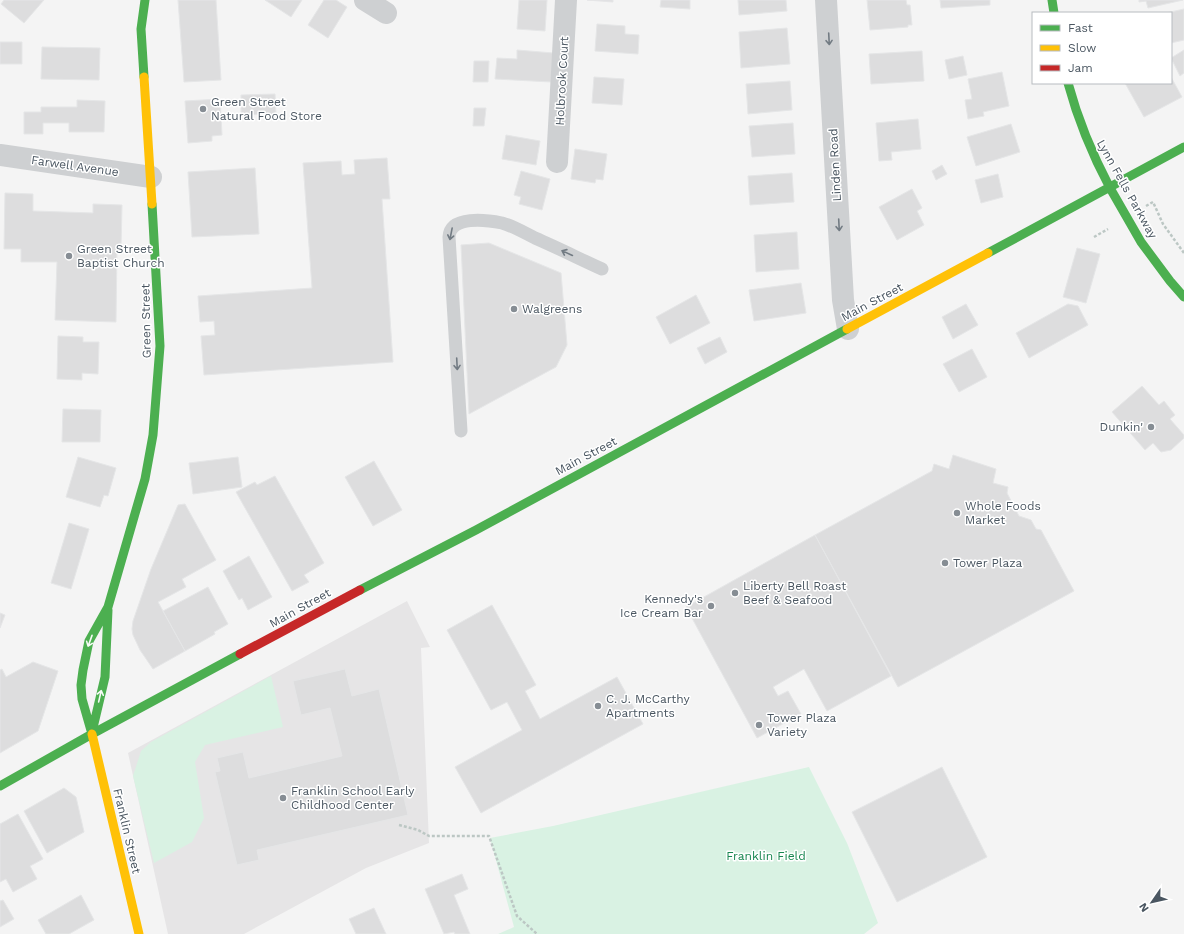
<svg xmlns="http://www.w3.org/2000/svg" width="1184" height="934" viewBox="0 0 1184 934" font-family="'Work Sans',sans-serif">
<style>
.education{fill:#e6e5e6}
.green{fill:#d9f2e3}
.building{fill:#ddddde;stroke:#e5e6e7}
.lines{fill:none;stroke-linecap:round;stroke-linejoin:round}
.path{stroke:#bcc7c4;stroke-width:2.5;stroke-dasharray:3 2;stroke-linecap:butt}
.lane{stroke:#ced0d2;stroke-width:13}
.street{stroke:#ced0d2;stroke-width:22}
.fast{stroke:#4caf50;stroke-width:9}
.slow{stroke:#ffc107;stroke-width:9}
.jam{stroke:#c62828;stroke-width:9}
.oneway{stroke:#727b83}
.oneway2{stroke:#f6fbf6}
.poi-dot{fill:#868d94;stroke:#fff;stroke-width:1.5}
.labels{text-anchor:middle;stroke-width:3;stroke-linejoin:round;paint-order:stroke}
.street-label{font-size:12px;fill:#4a5661;stroke:#fff}
.poi-label{font-size:12px;fill:#4a5661;stroke:#fff;text-anchor:start}
.park-label{font-size:12px;fill:#17864f;stroke:#fff}
</style>
<rect width="100%" height="100%" fill="#f4f4f4"/>
<path class="education" d="M407,601L430,647L421,648L429,843L366,868L244,934H168L128,753Z"/>
<path class="green" d="M271,676L283,727L205,745L195,762L204,818L192,842L154,863L133,776L141,751L151,742Z
M809,767L847,843L878,923L864,934H498L514,927L490,838L553,826Z"/>
<path class="building" d="M4,0H44L24,23L1,4Z
M178,0H216L221,80L184,82Z
M265,0H302L291,17Z
M324,0H336L347,7L328,38L308,25Z
M519,0H547L545,31L517,29Z
M587,0H613V2Z
M661,0H690V9L660,7Z
M738,0H786L787,11L739,15Z
M867,0H906L907,5H910L912,25H908V27L870,30Z
M940,0H990V5L941,8Z
M1139,0H1183L1148,8L1146,1L1139,2Z
M1184,9V40L1171,43V13H1166Z
M597,24L625,26V34L639,35L638,54L595,51Z
M787,28L790,64L741,68L739,32Z
M0,42H22V64H0Z
M42,47L100,48L99,80L41,79Z
M517,50L553,53L551,82L495,79L497,58L517,59Z
M1184,50V73L1180,76L1171,58Z
M922,51L924,81L871,84L869,54Z
M963,56L967,75L949,79L945,60Z
M474,61H489L488,82H473Z
M1002,72L1009,106L983,112L984,116L968,119L965,100L972,99L968,79Z
M594,77L624,79L622,105L592,103Z
M1171,77L1182,97L1144,117L1125,83H1171Z
M790,81L792,110L748,114L746,84Z
M275,94L276,114L241,115V95Z
M220,99L222,135L212,136V141L188,143L185,101Z
M77,100L105,101L104,132H69V123H43V134H24V112H41V107H77Z
M474,108H486L484,126H473Z
M918,119L921,149L891,152L892,160L879,161L876,123Z
M793,123L795,154L752,157L749,126Z
M1011,124L1020,152L976,166L967,137Z
M506,135L540,141L536,165L502,159Z
M575,149L607,154L603,180L596,179L595,183L571,179Z
M387,158L390,199H382L393,362L204,375L201,336L215,335L214,321L200,322L198,296L312,288L303,163L341,161L342,175L355,174L354,160Z
M942,165L947,174L936,180L932,171Z
M255,168L259,234L192,237L188,172Z
M521,171L550,179L542,210L519,204L521,197L514,195Z
M792,173L794,202L750,205L748,176Z
M998,174L1003,197L981,203L975,180Z
M912,189L922,208L917,211L924,225L897,240L879,207Z
M5,193L33,194V211L93,213V204L122,205L121,248H117L116,322L55,320L57,262H21V249H4Z
M797,232L799,269L756,272L754,235Z
M489,243L561,273L567,345L556,367L469,414L461,245Z
M1077,248L1100,254L1086,303L1063,297Z
M801,283L806,313L754,321L749,290Z
M696,295L710,323L670,344L656,317Z
M966,304L978,325L953,339L942,317Z
M1068,304L1078,306L1088,325L1029,358L1016,333Z
M58,336L83,337V342H99L98,374L82,373V380L57,379Z
M720,337L727,352L705,364L697,348Z
M972,349L987,377L959,392L943,364Z
M1142,386L1159,405L1164,401L1175,415L1170,419L1184,435V438L1171,450L1161,452L1153,443L1145,450L1112,412Z
M63,409L101,410L100,442H62Z
M953,455L996,469L993,483L1008,487L1007,493L1019,516L1031,520L1036,529L1041,530L1074,591L898,687L815,535L932,471L934,464L949,469Z
M78,457L116,468L108,496L104,495L100,507L66,497Z
M238,457L242,487L193,494L189,463Z
M374,461L402,510L373,526L345,477Z
M275,476L324,563L304,575L309,582L292,591L236,492L255,482L257,485Z
M185,504L216,560L182,579L186,587L158,602L185,651L153,669L140,650L133,635L132,629L133,621L151,569L178,505Z
M69,523L89,529L71,589L51,583Z
M815,535L891,676L827,711L804,669L773,687L778,696L788,691L801,714L757,738L686,607Z
M249,556L272,597L248,610L242,598L239,600L223,571Z
M208,587L228,624L214,632L215,634L185,651L163,611Z
M492,605L536,685L525,691L540,719L617,677L643,724L481,813L455,767L522,730L507,702L491,710L447,630Z
M0,613L5,615L0,628Z
M33,662L58,671L38,731L0,753V670L2,669L6,677Z
M345,669L352,696L379,689L408,815L257,850L259,860L237,865L215,772L220,771L217,758L243,752L249,778L342,756L330,708L301,715L293,681Z
M942,767L987,857L897,902L852,812Z
M64,788L76,797L84,832L47,853L24,811Z
M18,814L43,859L30,866L37,879L13,892L6,879L0,882V824Z
M462,874L468,889L454,895L470,934H455L454,932L444,934L425,889Z
M81,895L94,920L69,934H46L38,920Z
M3,900L14,919L0,927V901Z
M374,908L386,934H356L349,919Z"/>
<g class="lines">
<path class="path" d="M1146,206L1153,202L1163,224L1184,253
M1094,237L1108,229
M399,825L418,830L429,836H489L517,916L537,934"/>
<path class="lane" d="M461,431L449,237C450,215 487,220 502,223C513,226 525,233 535,238C558,248 580,259 602,269"/>
<path class="street" d="M365,0L386,13
M826,0L843,300L848,329
M0,155L151,177
M557,162L566,0"/>
<path class="fast" d="M1052,0L1054,13
M144,77L141,29L145,0
M1068,83C1078,120 1092,154 1110,188
M1110,188L1141,242L1170,281L1184,297
M988,253L1184,147
M360,590L476,530L847,329
M92,732L105,677L108,610
M92,734L82,699L81,685L83,670L89,641L108,607L145,479L153,435L160,346L152,204
M0,786L92,734L240,654"/>
<path class="slow" d="M144,77L152,204
M847,329L988,253
M92,734L139,934"/>
<path class="jam" d="M240,654L360,590"/>
</g>
<defs><path id="oneway-shaft" d="M-6 0H5M1.5-3L5.5 0L1.5 3" fill="none" stroke-width="1.6" stroke-linecap="round" stroke-linejoin="round"/></defs>
<g class="oneway">
<use href="#oneway-shaft" transform="translate(829 39) rotate(87)"/>
<use href="#oneway-shaft" transform="translate(839 225) rotate(87)"/>
<use href="#oneway-shaft" transform="translate(451 234) rotate(101)"/>
<use href="#oneway-shaft" transform="translate(567 253) rotate(-155)"/>
<use href="#oneway-shaft" transform="translate(457 364) rotate(87)"/>
</g>
<g class="oneway2">
<use href="#oneway-shaft" transform="translate(90 641) rotate(110)"/>
<use href="#oneway-shaft" transform="translate(100 696) rotate(-77)"/>
</g>
<g class="poi-dot">
<circle cx="203" cy="109" r="4"/>
<circle cx="69" cy="256" r="4"/>
<circle cx="514" cy="309" r="4"/>
<circle cx="1151" cy="427" r="4"/>
<circle cx="957" cy="513" r="4"/>
<circle cx="945" cy="563" r="4"/>
<circle cx="735" cy="593" r="4"/>
<circle cx="711" cy="606" r="4"/>
<circle cx="598" cy="706" r="4"/>
<circle cx="759" cy="725" r="4"/>
<circle cx="283" cy="798" r="4"/>
</g>
<g class="labels">
<g class="street-label">
<text transform="translate(562 81) rotate(-87)" y="4">Holbrook Court</text>
<text transform="translate(835 165) rotate(-93)" y="4">Linden Road</text>
<text transform="translate(75 166) rotate(8)" y="4">Farwell Avenue</text>
<text transform="translate(1127 189) rotate(61)" y="4">Lynn Fells Parkway</text>
<text transform="translate(872 302) rotate(-28)" y="4">Main Street</text>
<text transform="translate(146 321) rotate(-91)" y="4">Green Street</text>
<text transform="translate(586 456) rotate(-28)" y="4">Main Street</text>
<text transform="translate(300 608) rotate(-29)" y="4">Main Street</text>
<text transform="translate(127 831) rotate(77)" y="4">Franklin Street</text>
</g>
<g class="poi-label">
<text x="211" y="106">Green Street<tspan x="211" dy="14">Natural Food Store</tspan></text>
<text x="77" y="253">Green Street<tspan x="77" dy="14">Baptist Church</tspan></text>
<text x="522" y="313">Walgreens</text>
<text x="1143" y="431" text-anchor="end">Dunkin'</text>
<text x="965" y="510">Whole Foods<tspan x="965" dy="14">Market</tspan></text>
<text x="953" y="567">Tower Plaza</text>
<text x="743" y="590">Liberty Bell Roast<tspan x="743" dy="14">Beef &amp; Seafood</tspan></text>
<text x="703" y="603" text-anchor="end">Kennedy's<tspan x="703" dy="14">Ice Cream Bar</tspan></text>
<text x="606" y="703">C. J. McCarthy<tspan x="606" dy="14">Apartments</tspan></text>
<text x="767" y="722">Tower Plaza<tspan x="767" dy="14">Variety</tspan></text>
<text x="291" y="795">Franklin School Early<tspan x="291" dy="14">Childhood Center</tspan></text>
</g>
<g class="park-label">
<text x="766" y="860">Franklin Field</text>
</g>
</g>
<rect x="1032" y="12" width="140" height="72" fill="#ffffff" stroke="#b7bbc0"/>
<rect x="1040" y="25" width="20" height="6" fill="#4caf50" stroke="#b7bbc0"/>
<text x="1068" y="32" font-size="12" fill="#4a5661">Fast</text>
<rect x="1040" y="45" width="20" height="6" fill="#ffc107" stroke="#b7bbc0"/>
<text x="1068" y="52" font-size="12" fill="#4a5661">Slow</text>
<rect x="1040" y="65" width="20" height="6" fill="#c62828" stroke="#b7bbc0"/>
<text x="1068" y="72" font-size="12" fill="#4a5661">Jam</text>
<g transform="translate(1152 902) rotate(236)" stroke="#ffffff" stroke-width="3" paint-order="stroke">
<path d="M0-3L7 15L0 10L-7 15Z" fill="#4a5661"/>
<text y="-6" font-size="11" font-weight="bold" text-anchor="middle" fill="#4a5661">N</text>
</g>
</svg>
